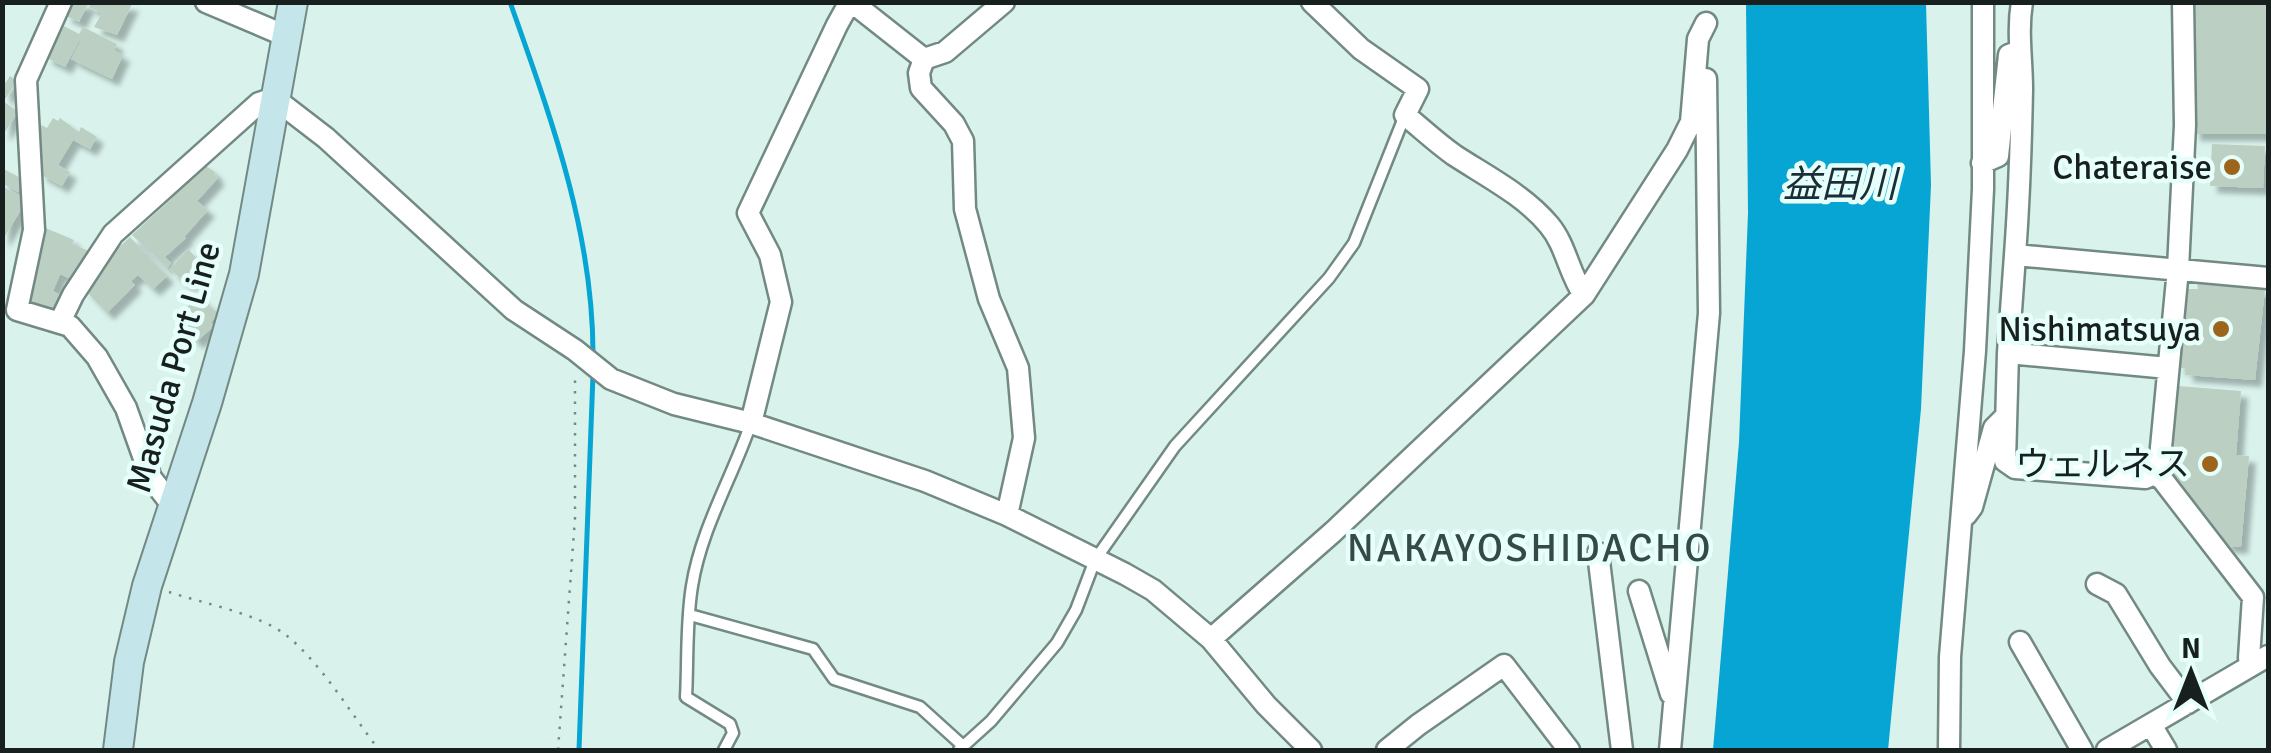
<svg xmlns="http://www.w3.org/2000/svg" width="2271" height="753" viewBox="0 0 2271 753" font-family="Signika,'Noto Sans JP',sans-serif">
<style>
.water{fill:#06a5d3}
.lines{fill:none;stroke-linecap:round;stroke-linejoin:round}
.stream{stroke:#06a5d3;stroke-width:5}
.building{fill:#bbcfc3;filter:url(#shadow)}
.lane-casing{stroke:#728984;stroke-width:15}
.street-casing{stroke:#728984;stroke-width:25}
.secondary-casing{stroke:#728984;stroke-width:32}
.path{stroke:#788985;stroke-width:2.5;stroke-dasharray:2.5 8;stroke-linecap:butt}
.lane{stroke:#fff;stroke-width:10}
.street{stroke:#fff;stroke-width:20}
.secondary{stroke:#c4e6ea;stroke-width:28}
.poi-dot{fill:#9b651e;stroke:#e6fffa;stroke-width:4}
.labels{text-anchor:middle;stroke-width:9;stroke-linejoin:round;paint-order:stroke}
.poi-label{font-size:35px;fill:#17201e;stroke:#e6fffa;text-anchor:end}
.street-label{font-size:35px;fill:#17201e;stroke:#e6fffa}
.water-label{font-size:38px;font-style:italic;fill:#192e37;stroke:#e6fffa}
.quarter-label{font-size:40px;letter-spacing:2.5px;fill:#354a46;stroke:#e6fffa}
</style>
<defs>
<filter id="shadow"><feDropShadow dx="7" dy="7" stdDeviation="2.5" flood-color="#0004"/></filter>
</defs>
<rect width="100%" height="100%" fill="#d9f2ec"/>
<path class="water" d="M1746,3H1926L1931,185L1921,409L1888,750H1713L1739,442L1748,213Z"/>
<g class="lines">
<path class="stream" d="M510,2C551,118 594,234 593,358
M579,750L593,374"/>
</g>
<path class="building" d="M71,2H89L79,22L64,15Z
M91,2L132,4L117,35L94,27L102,13L89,7Z
M2193,2H2268V134H2193Z
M64,26L79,34L83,27L117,44L114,50L123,55L112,79L71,59L80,42L84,43L76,38L79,41L65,67L45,57L54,37L57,39Z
M10,76L17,81L5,99L2,88Z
M3,101L18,112L3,135Z
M53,118L58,121L60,118L79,132L81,127L97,137L90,149L73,140L58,165L70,172L62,186L40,174L41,171L33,161L40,148L32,143L42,125L47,128Z
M2212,144L2265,146L2263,188L2210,186Z
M202,163L216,173L214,175L218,178L197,201L208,210L184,237L186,238L165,257L171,263L167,268L132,235L170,200Z
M2,168L24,180L18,192L2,183Z
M2,186L27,200L2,241Z
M43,227L74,240L72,244L89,251L82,268L77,265L71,279L60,274L53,291L60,295L52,315L25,303L34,282L29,280L42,243L37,241Z
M130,237L167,276L153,289L138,275L131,281L135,285L107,313L84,289L108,253L110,256Z
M188,249L204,266L188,285L170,269Z
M2197,283L2265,289L2255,380L2186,375V368H2178L2185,289H2198Z
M200,297L219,314L211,322L214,326L196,342L183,326L195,316L187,307Z
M2178,386L2241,391L2236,455L2249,456L2241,547L2227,546L2171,472Z"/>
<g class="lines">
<defs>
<path id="lane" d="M690,615L813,649L834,679L920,707L962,745
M724,750L733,733L730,724L686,697C688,660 686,622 692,586C701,529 732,478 751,423
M959,750L991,721L1057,643L1076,610L1095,560L1175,446L1329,278L1354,243L1405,115"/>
<path id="street" d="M61,2L26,80L34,230L17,310L70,326L97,357L126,408L151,478L172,505
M206,2L286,36
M1312,2L1361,49L1418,89L1405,115C1421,128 1437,143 1454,155C1486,176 1524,195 1549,225C1566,245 1569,274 1584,295
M924,59L945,52L1004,2
M1982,163L1998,156L2009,55L2020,51
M2015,255C2019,200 2021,145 2022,89C2022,59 2017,32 2022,2
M60,322L73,295L113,234L259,103L274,98L326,138L514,310L575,350L611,379L674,404L751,423L925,481L1007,515L1125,574L1153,590L1211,639L1266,705L1311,750
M2008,353L2168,368
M751,423L781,302L770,255L748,213L837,25L847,7H858L924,59L919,73L921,88L954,124L963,141L965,209L989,299L1018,368L1024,438L1007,515
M2154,474L2160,458L2178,269L2185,125L2183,2
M1966,515L1972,507L1994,428L2004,418
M1598,553L1622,750
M2097,584L2116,594L2160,666L2188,703
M1639,591L1671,694
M1211,639L1333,532L1584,295L1677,150L1691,122L1698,39L1706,23
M2020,642L2082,750
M2252,665L2249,658L2253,597L2162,479L2154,474L2145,478L2015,468L2005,461L2008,353L2015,255L2268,278
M2151,725L2166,750
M1387,750L1418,725L1504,665L1569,750
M1670,750L1709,313L1706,79
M1949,750L1950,657L1975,351L1983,189V2
M2107,750L2268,656"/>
<path id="secondary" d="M118,750L129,662L147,586L207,403L244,274L293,2"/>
</defs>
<use href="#lane" class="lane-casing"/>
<use href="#street" class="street-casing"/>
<use href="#secondary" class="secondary-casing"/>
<path class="path" d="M169,592C202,603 259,614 286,635C321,663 352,715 379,750
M558,750L575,518V376"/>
<use href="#lane" class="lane"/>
<use href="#street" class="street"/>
<use href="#secondary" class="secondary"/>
</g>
<g class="poi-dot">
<circle cx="2232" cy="167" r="10"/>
<circle cx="2221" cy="329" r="10"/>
<circle cx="2210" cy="464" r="10"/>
</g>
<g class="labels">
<g class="poi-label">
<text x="2212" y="179">Chateraise</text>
<text x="2201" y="341">Nishimatsuya</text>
<text x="2190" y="476">ウェルネス</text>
</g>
<g class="street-label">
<text transform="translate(173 367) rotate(-74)" y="12">Masuda Port Line</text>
</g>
<g class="water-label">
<text x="1840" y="197">益田川</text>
</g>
<g class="quarter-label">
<text x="1530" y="561">NAKAYOSHIDACHO</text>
</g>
</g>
<rect width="2271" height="753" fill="none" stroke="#17201e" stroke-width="10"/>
<g transform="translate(2191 673)" stroke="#e6fffa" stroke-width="8" paint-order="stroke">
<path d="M0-8L18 38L0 25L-18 38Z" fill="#17201e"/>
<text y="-15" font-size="28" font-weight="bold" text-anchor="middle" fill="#17201e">N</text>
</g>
</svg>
